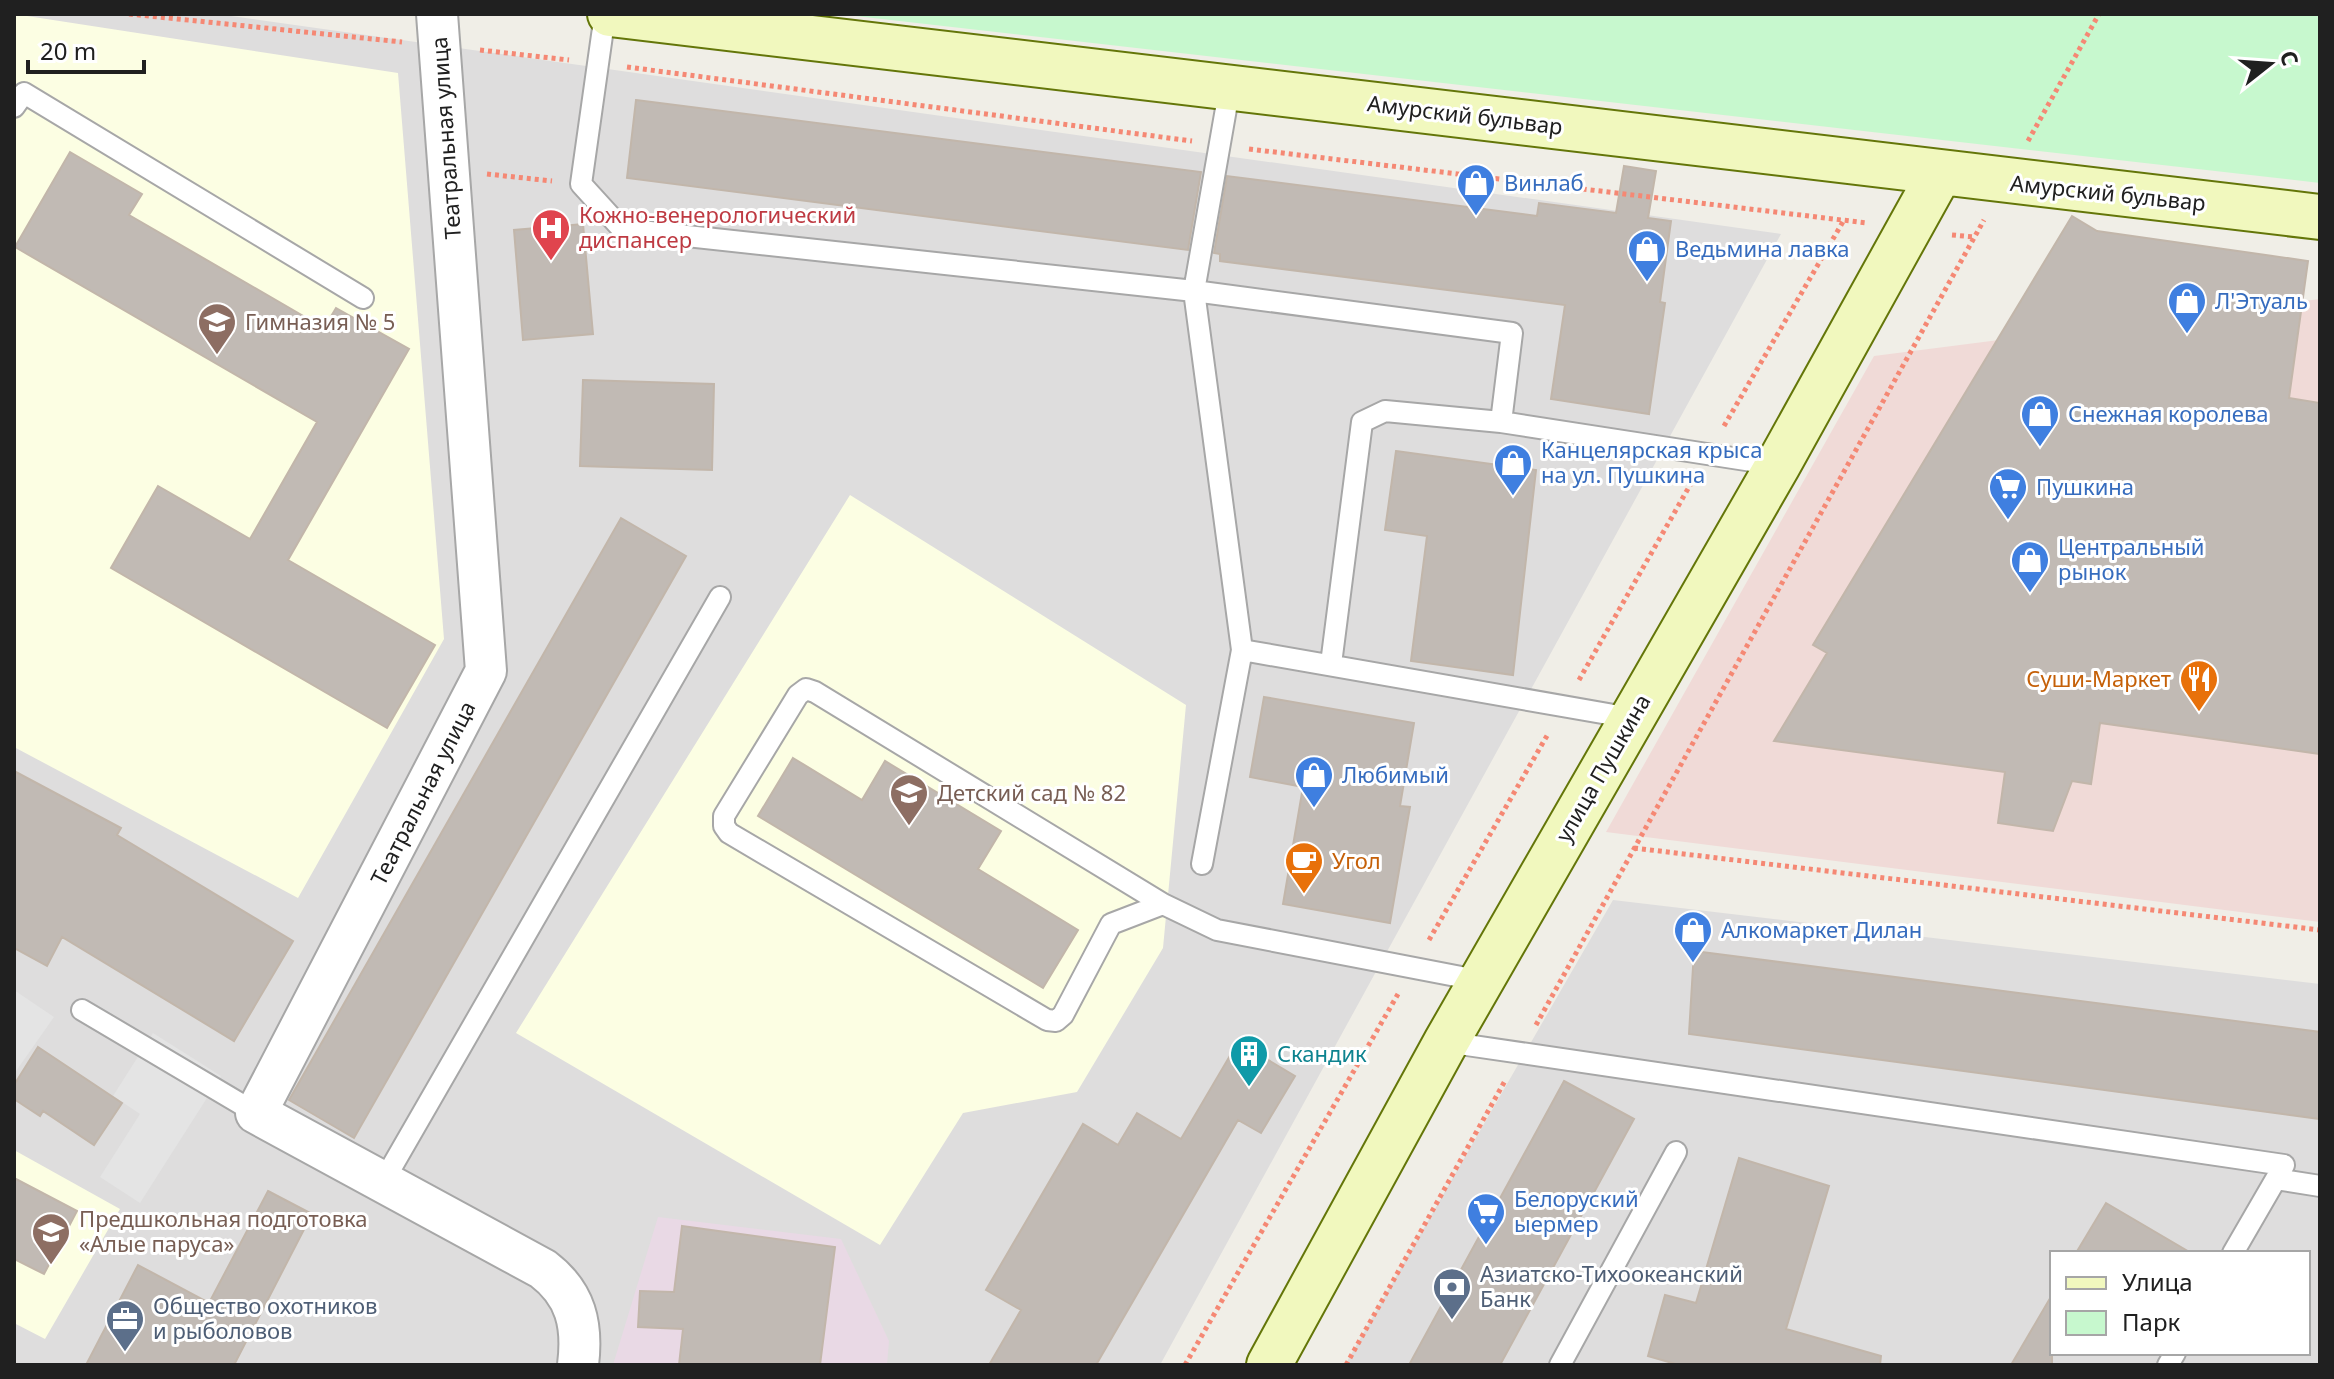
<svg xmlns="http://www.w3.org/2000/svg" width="2334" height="1379" viewBox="0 0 2334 1379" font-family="'Noto Sans',sans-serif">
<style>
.residential{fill:#dedddd;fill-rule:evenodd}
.commercial{fill:#f0dad7}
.industrial{fill:#e9d9e5}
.education{fill:#fcfee3}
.park{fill:#c7f8ce}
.parking{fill:#e4e4e4}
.building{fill:#c1bab4;stroke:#c2b6aa;stroke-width:2}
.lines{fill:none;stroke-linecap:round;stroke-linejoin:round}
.lane-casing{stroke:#a7a7a7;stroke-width:24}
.street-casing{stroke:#a7a7a7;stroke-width:44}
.secondary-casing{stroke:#647609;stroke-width:48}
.path{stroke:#f58874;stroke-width:5;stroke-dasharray:4 4;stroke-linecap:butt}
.lane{stroke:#fff;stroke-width:20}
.street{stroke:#fff;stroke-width:40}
.secondary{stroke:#f1f8be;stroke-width:44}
.labels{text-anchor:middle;stroke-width:6;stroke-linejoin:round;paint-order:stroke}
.street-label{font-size:22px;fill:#202020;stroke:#fff}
.shop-label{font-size:22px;fill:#366cbe;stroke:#fff;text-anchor:start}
.health-label{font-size:22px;fill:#be3a42;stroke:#fff;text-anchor:start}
.education-label{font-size:22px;fill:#785e54;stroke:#fff;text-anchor:start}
.food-label{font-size:22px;fill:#c56008;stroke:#fff;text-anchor:end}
.culture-label{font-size:22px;fill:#0d838f;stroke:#fff;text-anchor:start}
.service-label{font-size:22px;fill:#4e5e75;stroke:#fff;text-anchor:start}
</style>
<rect width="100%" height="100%" fill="#f0eee7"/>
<path class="residential" d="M14,14H217L1781,234L1160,1365H14Z
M1613,900L2320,984V1365H1345ZM2052,1253H2308V1353H2052Z"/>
<path class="commercial" d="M2320,299V922L1606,832L1874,356Z"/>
<path class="industrial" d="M658,1217L841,1239L889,1341L887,1365H613Z"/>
<path class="education" d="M14,14L398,73L444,639L298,898L14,747Z
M850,495L1186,705L1163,948L1077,1092L963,1113L880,1245L516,1033Z
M14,1150L120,1209L45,1339L14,1323Z"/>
<path class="park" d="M838,14H2320V183Z"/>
<path class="parking" d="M14,990L54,1017L14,1074Z
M153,1033L221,1076L140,1203L100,1177L140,1114L113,1096Z"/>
<path class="building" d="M636,100L1201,172L1188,250L627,178Z
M70,152L142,194L129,215L324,328L336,308L409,349L288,560L435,645L387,728L111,568L158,486L250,539L317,422L15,247Z
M1624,166L1656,171L1648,218L1671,221L1660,302L1665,303L1649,414L1551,399L1565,305L1220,261V254L1214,253L1227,176L1537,216L1539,203L1616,213Z
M2072,216L2097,231L2308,261L2289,398L2320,403V754L2100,723L2091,784L2072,781L2053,831L1998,823L2005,772L1774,741L1827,653L1813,645Z
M583,224L593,334L523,340L514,230Z
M583,380L714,384L712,470L580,466Z
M1396,451L1536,470L1513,675L1411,661L1427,536L1385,530Z
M621,518L686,556L354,1138L289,1100Z
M1264,697L1414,723L1400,806L1410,807L1390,923L1283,904L1303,787L1250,777Z
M793,758L862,800L885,761L1001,831L978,869L1078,930L1043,988L758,816Z
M14,771L121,828L117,835L293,941L234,1041L62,937L47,966L14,948Z
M1694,951L2320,1032V1119L1689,1034Z
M1238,1042L1295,1076L1261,1133L1238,1120L1096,1365H989L1021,1310L986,1290L1083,1124L1118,1145L1137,1113L1181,1139Z
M38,1047L122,1103L94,1145L43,1111L40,1116L14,1099V1085Z
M1564,1081L1634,1119L1500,1365H1409Z
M1739,1158L1829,1186L1786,1329L1881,1356L1880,1365H1679L1648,1356L1665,1295L1696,1303Z
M14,1178L77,1211L44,1274L14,1259Z
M268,1191L312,1214L234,1365H86L138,1265L209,1303Z
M2106,1203L2191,1253H2076Z
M682,1226L835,1247L820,1365H679L683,1329L638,1327L640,1291L674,1292Z
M2052,1295V1365H2011Z"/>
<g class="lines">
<defs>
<path id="lane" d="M605,14L581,184L622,229L1194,291L1230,86
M14,107L24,93L363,298
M1242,650L1194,291L1512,333L1501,422
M1331,664L1362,422L1385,411L1501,422L1778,465
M1202,864L1242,650L1631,718
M1163,904L1111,924L1063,1015L1056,1021L1047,1020L729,833L724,826V816L798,695L806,689L815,692L1163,904L1217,930L1482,981
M82,1010L256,1113
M1446,1042L2284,1165L2233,1253
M2276,1179L2320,1186
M383,1182L720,597
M1560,1365L1676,1152
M2168,1365L2175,1353"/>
<path id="street" d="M437,14L486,671L256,1113L543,1269C576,1294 583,1325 578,1365"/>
<path id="secondary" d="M610,14L2320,217
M1269,1365L1446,1042L1778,465L1940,173"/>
</defs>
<use href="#lane" class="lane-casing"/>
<use href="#street" class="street-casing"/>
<use href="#secondary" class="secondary-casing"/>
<path class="path" d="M129,14L402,42
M480,50L569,60
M627,67L1192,141
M2028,141L2099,14
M1249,149L1867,223
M487,174L552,181
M1952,235L1974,237
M1724,426L1844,220
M1579,680L1693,480
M1634,848L2320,930
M1429,940L1548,734
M1536,1025L1984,220
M1185,1365L1398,994
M1346,1365L1506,1079"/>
<use href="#lane" class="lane"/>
<use href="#street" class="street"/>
<use href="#secondary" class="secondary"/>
</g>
<defs>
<symbol id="shop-pin" viewBox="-11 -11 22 30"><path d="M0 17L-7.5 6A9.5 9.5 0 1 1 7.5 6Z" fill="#3f7fe0" stroke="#fff"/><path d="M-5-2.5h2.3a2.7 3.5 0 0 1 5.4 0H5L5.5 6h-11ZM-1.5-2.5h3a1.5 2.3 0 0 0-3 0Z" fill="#fff"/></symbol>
<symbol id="hospital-pin" viewBox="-11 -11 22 30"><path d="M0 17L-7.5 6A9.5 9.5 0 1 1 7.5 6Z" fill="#e0444e" stroke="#fff"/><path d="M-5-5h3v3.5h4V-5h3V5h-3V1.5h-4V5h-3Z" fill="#fff"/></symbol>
<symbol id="school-pin" viewBox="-11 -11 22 30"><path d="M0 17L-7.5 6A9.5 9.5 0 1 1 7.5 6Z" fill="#8d6e63" stroke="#fff"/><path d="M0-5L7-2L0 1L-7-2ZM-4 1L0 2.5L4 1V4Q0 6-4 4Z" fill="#fff"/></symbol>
<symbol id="supermarket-pin" viewBox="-11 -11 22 30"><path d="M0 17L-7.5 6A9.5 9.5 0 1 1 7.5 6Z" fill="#3f7fe0" stroke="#fff"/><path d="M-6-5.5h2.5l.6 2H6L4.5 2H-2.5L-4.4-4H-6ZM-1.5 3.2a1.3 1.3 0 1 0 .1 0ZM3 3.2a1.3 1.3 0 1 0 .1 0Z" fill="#fff"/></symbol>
<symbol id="restaurant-pin" viewBox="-11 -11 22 30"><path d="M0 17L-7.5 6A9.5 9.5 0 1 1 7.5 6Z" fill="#e8710a" stroke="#fff"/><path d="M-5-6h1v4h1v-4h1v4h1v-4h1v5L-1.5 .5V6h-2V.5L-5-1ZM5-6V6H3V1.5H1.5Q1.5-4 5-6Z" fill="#fff"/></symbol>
<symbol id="cafe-pin" viewBox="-11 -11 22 30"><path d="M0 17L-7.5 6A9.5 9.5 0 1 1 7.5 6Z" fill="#e8710a" stroke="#fff"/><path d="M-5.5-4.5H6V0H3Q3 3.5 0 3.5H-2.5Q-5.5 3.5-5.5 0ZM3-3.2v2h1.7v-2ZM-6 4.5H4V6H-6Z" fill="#fff"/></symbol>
<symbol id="building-pin" viewBox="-11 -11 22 30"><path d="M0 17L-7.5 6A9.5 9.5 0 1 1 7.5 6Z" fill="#0f9aa8" stroke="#fff"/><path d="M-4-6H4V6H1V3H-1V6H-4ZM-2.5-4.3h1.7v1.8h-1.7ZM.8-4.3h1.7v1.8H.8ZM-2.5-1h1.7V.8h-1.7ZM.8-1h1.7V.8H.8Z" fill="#fff"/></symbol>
<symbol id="bank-pin" viewBox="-11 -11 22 30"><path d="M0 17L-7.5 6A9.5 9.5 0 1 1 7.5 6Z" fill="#5c6f8a" stroke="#fff"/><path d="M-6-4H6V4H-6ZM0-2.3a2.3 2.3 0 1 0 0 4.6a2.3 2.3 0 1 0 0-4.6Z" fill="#fff"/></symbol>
<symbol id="office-pin" viewBox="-11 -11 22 30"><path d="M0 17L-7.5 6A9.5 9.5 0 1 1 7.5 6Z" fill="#5c6f8a" stroke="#fff"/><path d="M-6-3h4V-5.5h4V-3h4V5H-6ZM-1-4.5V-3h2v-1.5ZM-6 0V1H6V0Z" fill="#fff"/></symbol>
</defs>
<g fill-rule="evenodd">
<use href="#shop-pin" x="1454" y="161" width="44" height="60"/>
<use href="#hospital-pin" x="529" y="206" width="44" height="60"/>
<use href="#shop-pin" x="1625" y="227" width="44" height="60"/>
<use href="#shop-pin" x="2165" y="279" width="44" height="60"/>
<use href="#school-pin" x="195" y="300" width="44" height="60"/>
<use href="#shop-pin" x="2018" y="392" width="44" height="60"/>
<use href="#shop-pin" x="1491" y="441" width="44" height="60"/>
<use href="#supermarket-pin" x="1986" y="465" width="44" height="60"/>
<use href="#shop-pin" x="2008" y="538" width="44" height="60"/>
<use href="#restaurant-pin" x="2177" y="657" width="44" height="60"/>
<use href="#shop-pin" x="1292" y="753" width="44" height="60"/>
<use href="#school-pin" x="887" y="771" width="44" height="60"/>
<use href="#cafe-pin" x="1282" y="839" width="44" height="60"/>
<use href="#shop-pin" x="1671" y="908" width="44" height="60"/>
<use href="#building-pin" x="1227" y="1032" width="44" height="60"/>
<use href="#supermarket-pin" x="1464" y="1190" width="44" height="60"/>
<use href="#school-pin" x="29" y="1210" width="44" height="60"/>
<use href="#bank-pin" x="1430" y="1265" width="44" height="60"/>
<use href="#office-pin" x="103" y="1297" width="44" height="60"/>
</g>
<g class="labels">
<g class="street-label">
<text transform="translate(1465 115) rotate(7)" y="8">Амурский бульвар</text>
<text transform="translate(446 138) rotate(-94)" y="8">Театральная улица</text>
<text transform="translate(2108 193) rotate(6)" y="8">Амурский бульвар</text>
<text transform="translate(1603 768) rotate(-60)" y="8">улица Пушкина</text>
<text transform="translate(423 793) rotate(-63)" y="8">Театральная улица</text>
</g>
<g class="shop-label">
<text x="1504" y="191">Винлаб</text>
<text x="1675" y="257">Ведьмина лавка</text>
<text x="2215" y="309">Л'Этуаль</text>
<text x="2068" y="422">Снежная королева</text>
<text x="1541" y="458">Канцелярская крыса<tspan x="1541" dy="25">на ул. Пушкина</tspan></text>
<text x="2036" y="495">Пушкина</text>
<text x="2058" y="555">Центральный<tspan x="2058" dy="25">рынок</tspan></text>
<text x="1342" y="783">Любимый</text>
<text x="1721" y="938">Алкомаркет Дилан</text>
<text x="1514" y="1207">Белоруский<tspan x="1514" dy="25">ыермер</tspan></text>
</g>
<g class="health-label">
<text x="579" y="223">Кожно-венерологический<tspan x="579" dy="25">диспансер</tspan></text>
</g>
<g class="education-label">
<text x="245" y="330">Гимназия № 5</text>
<text x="937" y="801">Детский сад № 82</text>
<text x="79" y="1227">Предшкольная подготовка<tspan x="79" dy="25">«Алые паруса»</tspan></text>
</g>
<g class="food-label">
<text x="2171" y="687">Суши-Маркет</text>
<text x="1332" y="869" text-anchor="start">Угол</text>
</g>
<g class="culture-label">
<text x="1277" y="1062">Скандик</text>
</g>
<g class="service-label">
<text x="1480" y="1282">Азиатско-Тихоокеанский<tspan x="1480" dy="25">Банк</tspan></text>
<text x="153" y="1314">Общество охотников<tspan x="153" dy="25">и рыболовов</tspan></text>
</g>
</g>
<rect width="2334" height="1379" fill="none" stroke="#202020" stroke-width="32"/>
<rect x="2050" y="1251" width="260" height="104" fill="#ffffff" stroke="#a6a6a6" stroke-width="2"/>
<rect x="2066" y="1277" width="40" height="12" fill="#f1f8be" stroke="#a6a6a6" stroke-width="2"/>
<text x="2122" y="1291" font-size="24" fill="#202020">Улица</text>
<rect x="2066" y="1311" width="40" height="24" fill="#c7f8ce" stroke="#a6a6a6" stroke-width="2"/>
<text x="2122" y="1331" font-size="24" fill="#202020">Парк</text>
<g transform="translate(2270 64) rotate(73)" stroke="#ffffff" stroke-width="6" paint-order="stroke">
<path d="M0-6L14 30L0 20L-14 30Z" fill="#202020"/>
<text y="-12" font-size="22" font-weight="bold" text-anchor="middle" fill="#202020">С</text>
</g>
<path d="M28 60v12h116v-12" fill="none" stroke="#202020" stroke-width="4"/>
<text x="40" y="60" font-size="24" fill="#202020" stroke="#ffffff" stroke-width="6" paint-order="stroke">20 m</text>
</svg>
